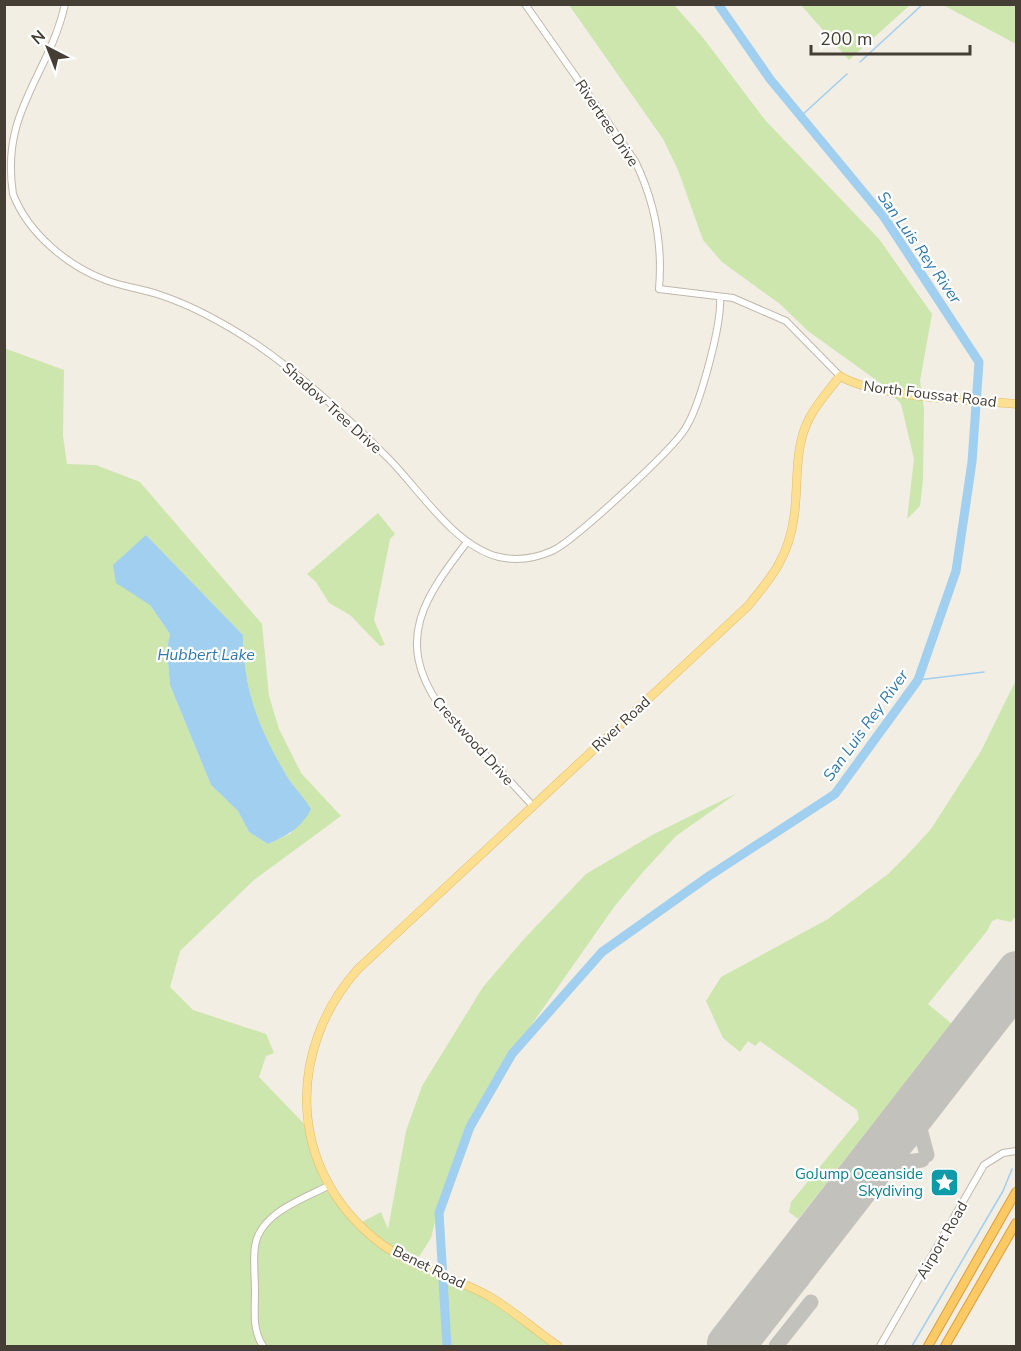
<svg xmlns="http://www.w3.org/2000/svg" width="1021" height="1351" viewBox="0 0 1021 1351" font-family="'Nunito Sans',sans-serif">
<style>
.green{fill:#cde6ad;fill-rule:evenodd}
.water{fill:#a0cfef}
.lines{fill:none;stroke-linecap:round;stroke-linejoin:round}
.stream{stroke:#a0cfef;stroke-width:1.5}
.river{stroke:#a0cfef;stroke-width:9}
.taxiway{stroke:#c3c1bc;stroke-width:15}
.runway{stroke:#c3c1bc;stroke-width:36}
.minor-casing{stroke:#c0b8aa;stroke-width:8}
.major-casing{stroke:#e2bc62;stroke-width:9}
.highway-casing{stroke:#dc9e35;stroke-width:10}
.minor{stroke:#fff;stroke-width:6}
.major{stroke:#fddf92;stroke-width:8}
.highway{stroke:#fcca65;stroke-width:8}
.labels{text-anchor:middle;stroke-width:4.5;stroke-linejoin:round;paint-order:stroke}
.street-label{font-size:15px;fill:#443e34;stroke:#fff}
.culture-label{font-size:15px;fill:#0d838f;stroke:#fff;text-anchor:end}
.water-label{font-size:16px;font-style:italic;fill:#2f79af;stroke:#fff}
</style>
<rect width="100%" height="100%" fill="#f2eee4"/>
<path class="green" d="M569,5H674L704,39L765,120L879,239L932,314L920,381L924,409L923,480L920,506L907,519L914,459L901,404L883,385L808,331L780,304L722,262L703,240L678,170L663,139Z
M801,5H910L849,60Z
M946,5H1016V44L945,6Z
M4,348L64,370L63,436L67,464L96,465L140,482L262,624L269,696L279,729L301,773L341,816L254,880L180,951L170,987L193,1010L266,1034L274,1053L266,1056L259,1077L309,1129L328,1186L358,1224L381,1212L388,1229L406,1131L422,1086L483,987L524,939L586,874L654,834L737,793L676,836L643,872L614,907L532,1024L481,1100L443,1189L431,1238L415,1263L491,1298L558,1346H5ZM146,535L243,635C244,690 257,724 284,771C291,785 303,795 310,809L290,834L268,844L249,832L238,811L211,785L170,685L167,649L170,634L150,605Z
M378,513L395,534L390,539L374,620L385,645L380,646L350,615L329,603L316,582L307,574Z
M1016,680V916L1011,922L997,919L992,921L987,931L928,1004L952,1024L798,1219L789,1212L791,1202L859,1119L857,1110L760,1041L755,1046L748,1041L740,1052L723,1038L706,1001L721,977L828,919L888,874L909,853L931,829L981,751Z"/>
<path class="water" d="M146,535L243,635C244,690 257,724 284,771C291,785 303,795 311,809C302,828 286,836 268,844L249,832L238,811L211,785L170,685L167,649L170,634L150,605L116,583L113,565Z"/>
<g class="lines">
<path class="stream" d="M860,62L923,4
M801,116L847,74
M918,680L984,672
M912,1346L1003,1191L1012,1169"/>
<path class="river" d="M447,1346L439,1213L470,1127L512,1054L602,952L709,876L835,794L918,680L956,571L972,462L979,362L884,217L770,79L718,4"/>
<path class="taxiway" d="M1014,972L1016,970
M909,1107L907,1122L910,1142
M920,1129L927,1155
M893,1164L922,1160
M857,1174L862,1170H870L878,1176V1184
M784,1268L789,1265L797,1266L803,1274L802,1281
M744,1320L743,1331L751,1341V1346
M722,1346L725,1343
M751,1346L1016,1005
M776,1346L811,1302"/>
<path class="runway" d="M725,1343L1016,969"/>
<defs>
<path id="minor" d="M65,4C49,76 0,111 13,194C28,233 68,267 108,281C125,287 143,289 160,295C194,306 227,325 256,344C304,377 348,418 388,458C420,490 454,546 499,557C517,561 536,558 552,551C574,541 672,450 685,429C700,406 722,324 720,297
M525,4L635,161C655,202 663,243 659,289L733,298L786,321L840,376
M467,542C425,597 394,639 439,705L533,806
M263,1346C252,1330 255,1311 255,1292C255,1277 253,1260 255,1246C260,1213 303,1199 328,1186
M880,1346L984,1165L1003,1153L1016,1151"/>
<path id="major" d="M558,1346C536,1331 515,1312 492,1298C454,1276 409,1267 375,1239C288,1168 286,1050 358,969L748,606C772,577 789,556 794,517C799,484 793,448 810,417C818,402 830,389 840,376C873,397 974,400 1016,404"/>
<path id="highway" d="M928,1346L1016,1192
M945,1346L1016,1223"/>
</defs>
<use href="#minor" class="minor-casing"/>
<use href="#major" class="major-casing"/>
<use href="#highway" class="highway-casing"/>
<use href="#minor" class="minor"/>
<use href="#major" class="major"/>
<use href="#highway" class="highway"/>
</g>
<defs>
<symbol id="sight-square" viewBox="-11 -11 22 22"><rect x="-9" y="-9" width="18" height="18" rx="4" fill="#0f9aa8" stroke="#fff"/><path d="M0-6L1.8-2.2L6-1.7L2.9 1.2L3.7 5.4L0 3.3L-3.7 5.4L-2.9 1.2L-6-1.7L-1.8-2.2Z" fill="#fff"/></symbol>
</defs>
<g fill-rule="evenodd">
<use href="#sight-square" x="928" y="1166" width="33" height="33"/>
</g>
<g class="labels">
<g class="street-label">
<text transform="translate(607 123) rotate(56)" y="5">Rivertree Drive</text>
<text transform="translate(930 394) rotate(7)" y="5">North Foussat Road</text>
<text transform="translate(332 408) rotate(42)" y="5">Shadow Tree Drive</text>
<text transform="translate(621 724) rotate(-43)" y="5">River Road</text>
<text transform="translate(473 741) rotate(48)" y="5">Crestwood Drive</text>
<text transform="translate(942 1240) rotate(-60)" y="5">Airport Road</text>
<text transform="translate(429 1267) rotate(26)" y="5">Benet Road</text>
</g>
<g class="culture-label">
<text x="923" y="1179">GoJump Oceanside<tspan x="923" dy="17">Skydiving</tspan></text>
</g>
<g class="water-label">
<text transform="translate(920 247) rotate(55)" y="6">San Luis Rey River</text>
<text x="206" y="660">Hubbert Lake</text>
<text transform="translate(865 725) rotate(-54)" y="6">San Luis Rey River</text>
</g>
</g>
<rect width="1021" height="1351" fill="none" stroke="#443e34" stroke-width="12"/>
<g transform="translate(48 48) rotate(318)" stroke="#ffffff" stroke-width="4.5" paint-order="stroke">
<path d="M0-4.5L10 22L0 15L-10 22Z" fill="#443e34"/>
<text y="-9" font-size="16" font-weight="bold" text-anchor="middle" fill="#443e34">N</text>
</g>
<path d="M811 45v9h159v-9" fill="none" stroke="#443e34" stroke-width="3"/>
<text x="820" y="45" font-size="18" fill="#443e34" stroke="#ffffff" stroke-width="4.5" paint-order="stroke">200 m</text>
</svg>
